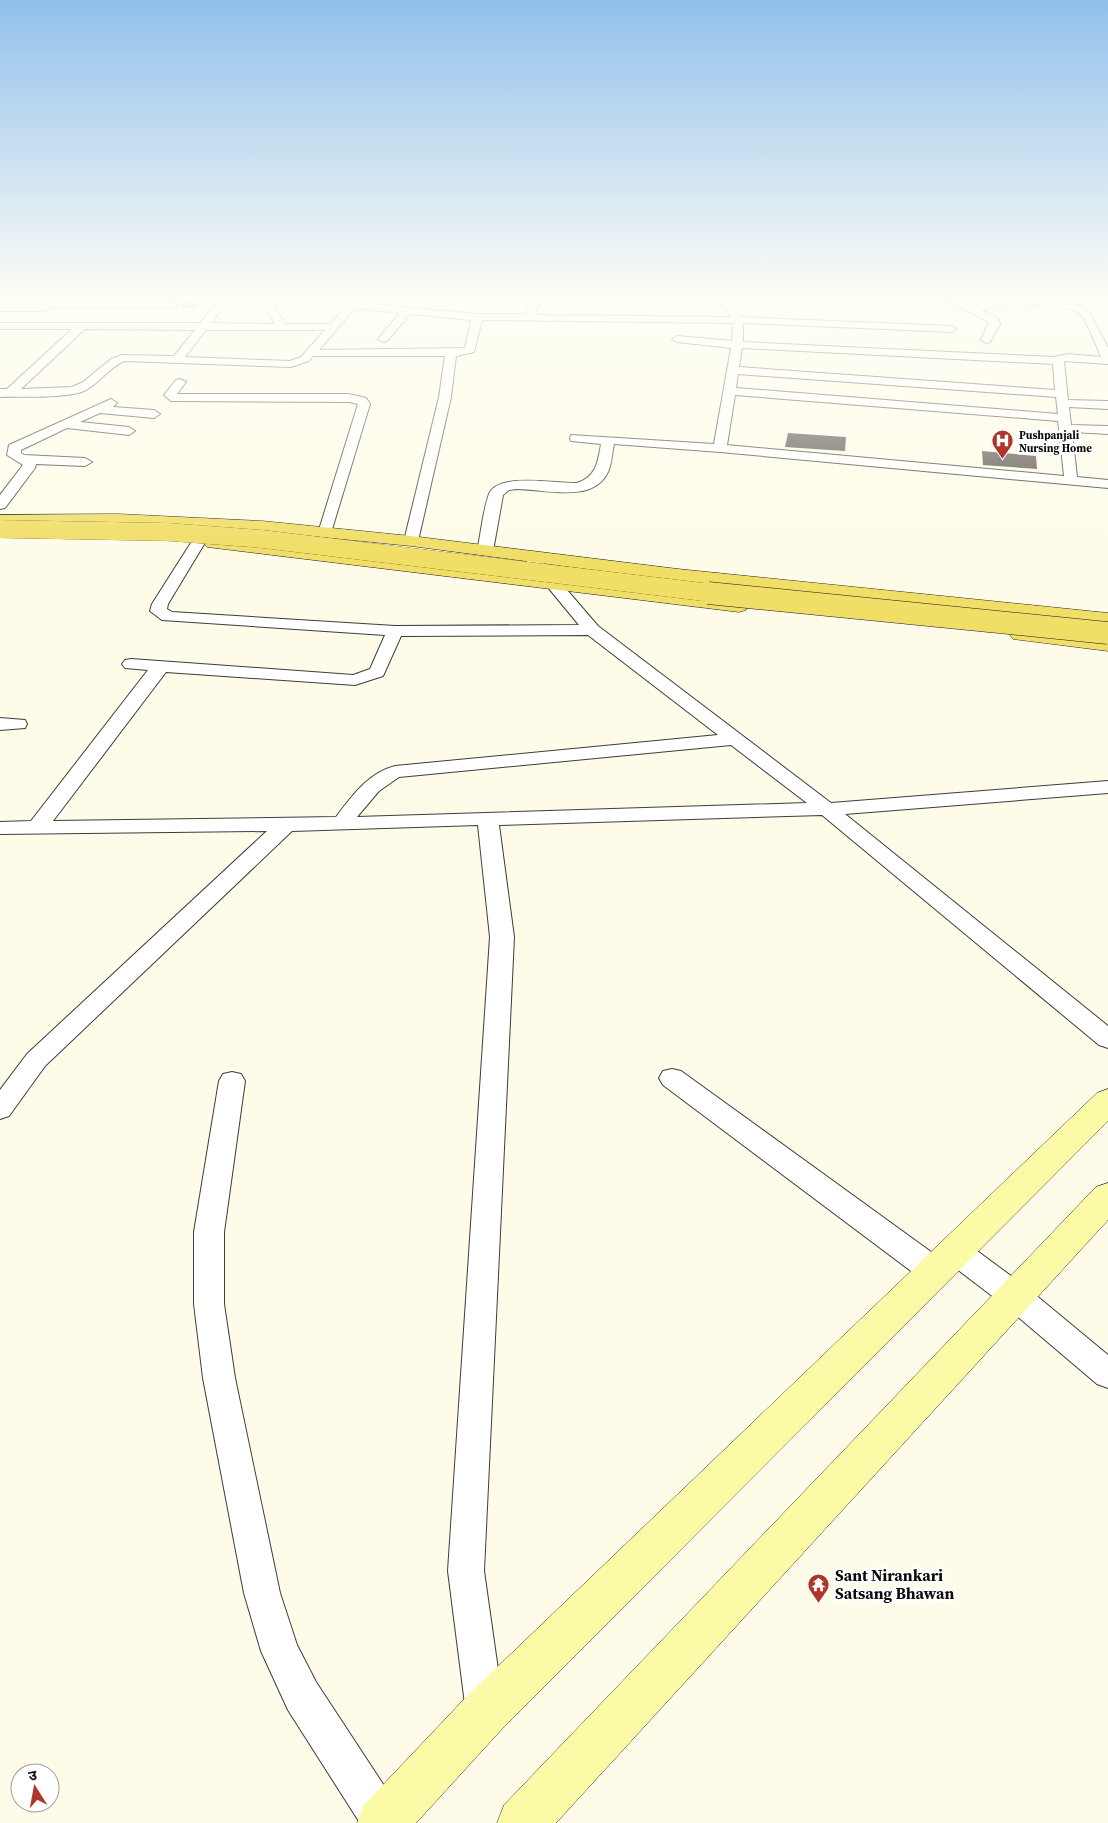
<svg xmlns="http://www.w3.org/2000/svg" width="1108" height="1823" viewBox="0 0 1108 1823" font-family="'Source Serif 4','Noto Sans Devanagari',serif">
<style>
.building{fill:#524c47}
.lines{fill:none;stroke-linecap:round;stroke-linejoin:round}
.minor-casing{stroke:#3d3d3d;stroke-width:2}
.secondary-casing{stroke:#2c2c2c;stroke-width:1}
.primary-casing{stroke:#1b1b1b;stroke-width:1}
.minor{fill:#fff;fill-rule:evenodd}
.secondary{fill:#fafaa7;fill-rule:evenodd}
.primary{fill:#f0de66;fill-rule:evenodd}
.primary-bridge-far1-casing{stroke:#1b1b1b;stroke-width:18;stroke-linecap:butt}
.primary-bridge-casing{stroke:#1b1b1b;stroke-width:23;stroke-linecap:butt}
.primary-bridge-far1{stroke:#f0de66;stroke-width:18}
.primary-bridge{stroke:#f0de66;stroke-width:22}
.labels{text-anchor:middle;stroke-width:5;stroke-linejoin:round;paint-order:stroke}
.far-poi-label{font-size:11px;font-weight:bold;fill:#0a0a0a;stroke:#fff;text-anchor:start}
.near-poi-label{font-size:16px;font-weight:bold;fill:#0a0a0a;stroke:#fff;text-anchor:start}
</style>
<rect width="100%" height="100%" fill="#fefce8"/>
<path class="building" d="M184,302H201L196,308H180Z
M788,433L846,437L845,451L785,447Z
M982,451L1036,456L1037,469L983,465Z"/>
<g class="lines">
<defs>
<path id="minor" d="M220,299H230L211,323L275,324L260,299H270L285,324H331L352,299H362L359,303L477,314H525L528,303L535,299H728L741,317L952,326L957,329L952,332L743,323V342L1054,357L1068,354L1101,357C1097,347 1087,322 1081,315C1067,300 1000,305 981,310L998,318L1000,324L990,342L986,343L981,340L989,322L945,299H958L972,306L1012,299H1034L1079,305L1090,313L1108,348V364L1064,361L1068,400L1108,401V409L1069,407L1071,425L1108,426V434L1072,432L1077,477L1108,480V488L720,452L614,444C612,453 612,463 608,472C593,504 544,489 516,489L509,490L503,495L493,551L490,554H480L477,551C481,534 483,510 489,494C498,472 557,484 577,483C596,477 598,462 601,444L571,441L570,438L571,435L714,444L731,348L677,342L672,339L677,336L732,341L733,323L482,320L474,352L456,356L451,397L418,541L416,544H406L404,541L439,397L445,356H313L309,361L291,367L124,361C109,368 100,382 86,390C69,399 21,396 0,397V389H7L72,329H0V323H200ZM542,303H721L731,317L535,315L538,305ZM355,308L400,313L378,339L383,342L387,341L410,314L471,320L465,348L319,350ZM85,329L195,330L174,356L122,355L111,359L83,382L72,387L21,389ZM206,330H325L301,357L290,361L185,357ZM742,348L1053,364L1055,390L739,367ZM738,374L1056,397L1058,414L736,388ZM735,395L1058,421L1064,476L727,445Z
M50,302H172L177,305L172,308H51L46,311H0V305H45Z
M180,379L186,382L177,394H349L366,398L370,404L330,536H320L318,533L358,404L349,402L171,401L164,395L176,380Z
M111,399L117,403L113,407L154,410L160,414L154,418L100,413L80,422L129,427L135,431L129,435L67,428L21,450V453L24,455L85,458L92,462L85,466L36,464L35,468L5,508L0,509V495L23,465L7,455L9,445Z
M199,537L204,538L206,541L168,604L167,609L172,612L395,626L579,625L523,557L526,554H536L598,626L831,803L1108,781V793L845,814L1108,1026V1048L1099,1045L822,815L499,825L514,937L484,1571L504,1712L499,1726L485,1731L471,1726L466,1712L448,1571L490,937L478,825L292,831L45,1066L9,1116L0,1119V1090L27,1054L267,831L0,834V822L31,821L148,670L125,668L122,664L125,660L131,659L353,675L370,669L385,635L162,620L150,611L152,604L194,538ZM588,635L718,735L395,766C368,773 352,796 336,817L53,821L166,672L355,685L383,676L401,636ZM731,745L807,803L357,817L379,791L399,777Z
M0,718L25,720L27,724L25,728L0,730Z
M672,1069L681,1071L945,1262L949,1271L945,1280L934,1283L923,1280L663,1085L659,1078L663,1071Z
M232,1072L241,1074L245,1081L224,1232V1304L235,1378L280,1593L297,1645L316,1682L398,1807L403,1823H360L288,1710L261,1651L244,1593L203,1378L194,1304V1232L219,1081L223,1074Z
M955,1239L965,1242L1026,1287L1108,1355V1388L1097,1384L1004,1305L945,1260L940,1251L945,1242Z"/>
<path id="secondary" d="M1108,1089V1121L502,1729L416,1823H357L364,1805L468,1695L1097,1093Z
M1108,1183V1220L556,1823H497L504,1805L1096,1187Z"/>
<path id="primary" d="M118,514L262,521L411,536L678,569L1108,613V625L678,581L411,546L262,531L118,524L0,525V515Z
M213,538L739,600L746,602L749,606L746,610L739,612L207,547L204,543L207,539Z
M1020,629L1108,639V651L1013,639L1010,635L1013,631Z"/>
</defs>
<use href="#minor" class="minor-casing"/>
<use href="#secondary" class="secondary-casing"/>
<use href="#primary" class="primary-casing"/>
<use href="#minor" class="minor"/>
<use href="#secondary" class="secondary"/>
<use href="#primary" class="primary"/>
<defs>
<path id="primary-bridge-far1" d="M0,529L168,532L262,539L720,594"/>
<path id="primary-bridge" d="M708,593L1108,633"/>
</defs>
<use href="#primary-bridge-far1" class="primary-bridge-far1-casing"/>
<use href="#primary-bridge" class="primary-bridge-casing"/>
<use href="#primary-bridge-far1" class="primary-bridge-far1"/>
<use href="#primary-bridge" class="primary-bridge"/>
</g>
<linearGradient id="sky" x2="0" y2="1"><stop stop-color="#91c0ec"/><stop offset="0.54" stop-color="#fffef5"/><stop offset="1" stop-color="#fffef5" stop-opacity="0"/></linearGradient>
<rect width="1108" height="554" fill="url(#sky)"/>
<defs>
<symbol id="hospital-pin" viewBox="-11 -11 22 30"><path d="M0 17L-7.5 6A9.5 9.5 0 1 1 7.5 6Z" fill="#b1342b" stroke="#fff"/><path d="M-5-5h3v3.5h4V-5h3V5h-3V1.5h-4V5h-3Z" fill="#fff"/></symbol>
<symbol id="temple-pin" viewBox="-11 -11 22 30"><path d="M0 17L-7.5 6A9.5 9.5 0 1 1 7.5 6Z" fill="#b1342b" stroke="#fff"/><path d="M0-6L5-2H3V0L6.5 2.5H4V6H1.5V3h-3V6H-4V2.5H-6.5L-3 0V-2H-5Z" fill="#fff"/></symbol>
</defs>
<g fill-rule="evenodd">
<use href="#hospital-pin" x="990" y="428" width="25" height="34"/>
<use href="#temple-pin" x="806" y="1572" width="25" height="34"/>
</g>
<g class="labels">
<g class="far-poi-label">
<text x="1019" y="439">Pushpanjali<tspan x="1019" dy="13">Nursing Home</tspan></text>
</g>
<g class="near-poi-label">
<text x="835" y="1581">Sant Nirankari<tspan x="835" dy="18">Satsang Bhawan</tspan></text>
</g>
</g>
<g transform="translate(35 1788) rotate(349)"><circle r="24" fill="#ffffff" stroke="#9d9d9d"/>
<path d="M0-4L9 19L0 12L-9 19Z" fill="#b1342b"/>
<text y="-8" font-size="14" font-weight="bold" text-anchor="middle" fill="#0a0a0a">उ</text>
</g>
</svg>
